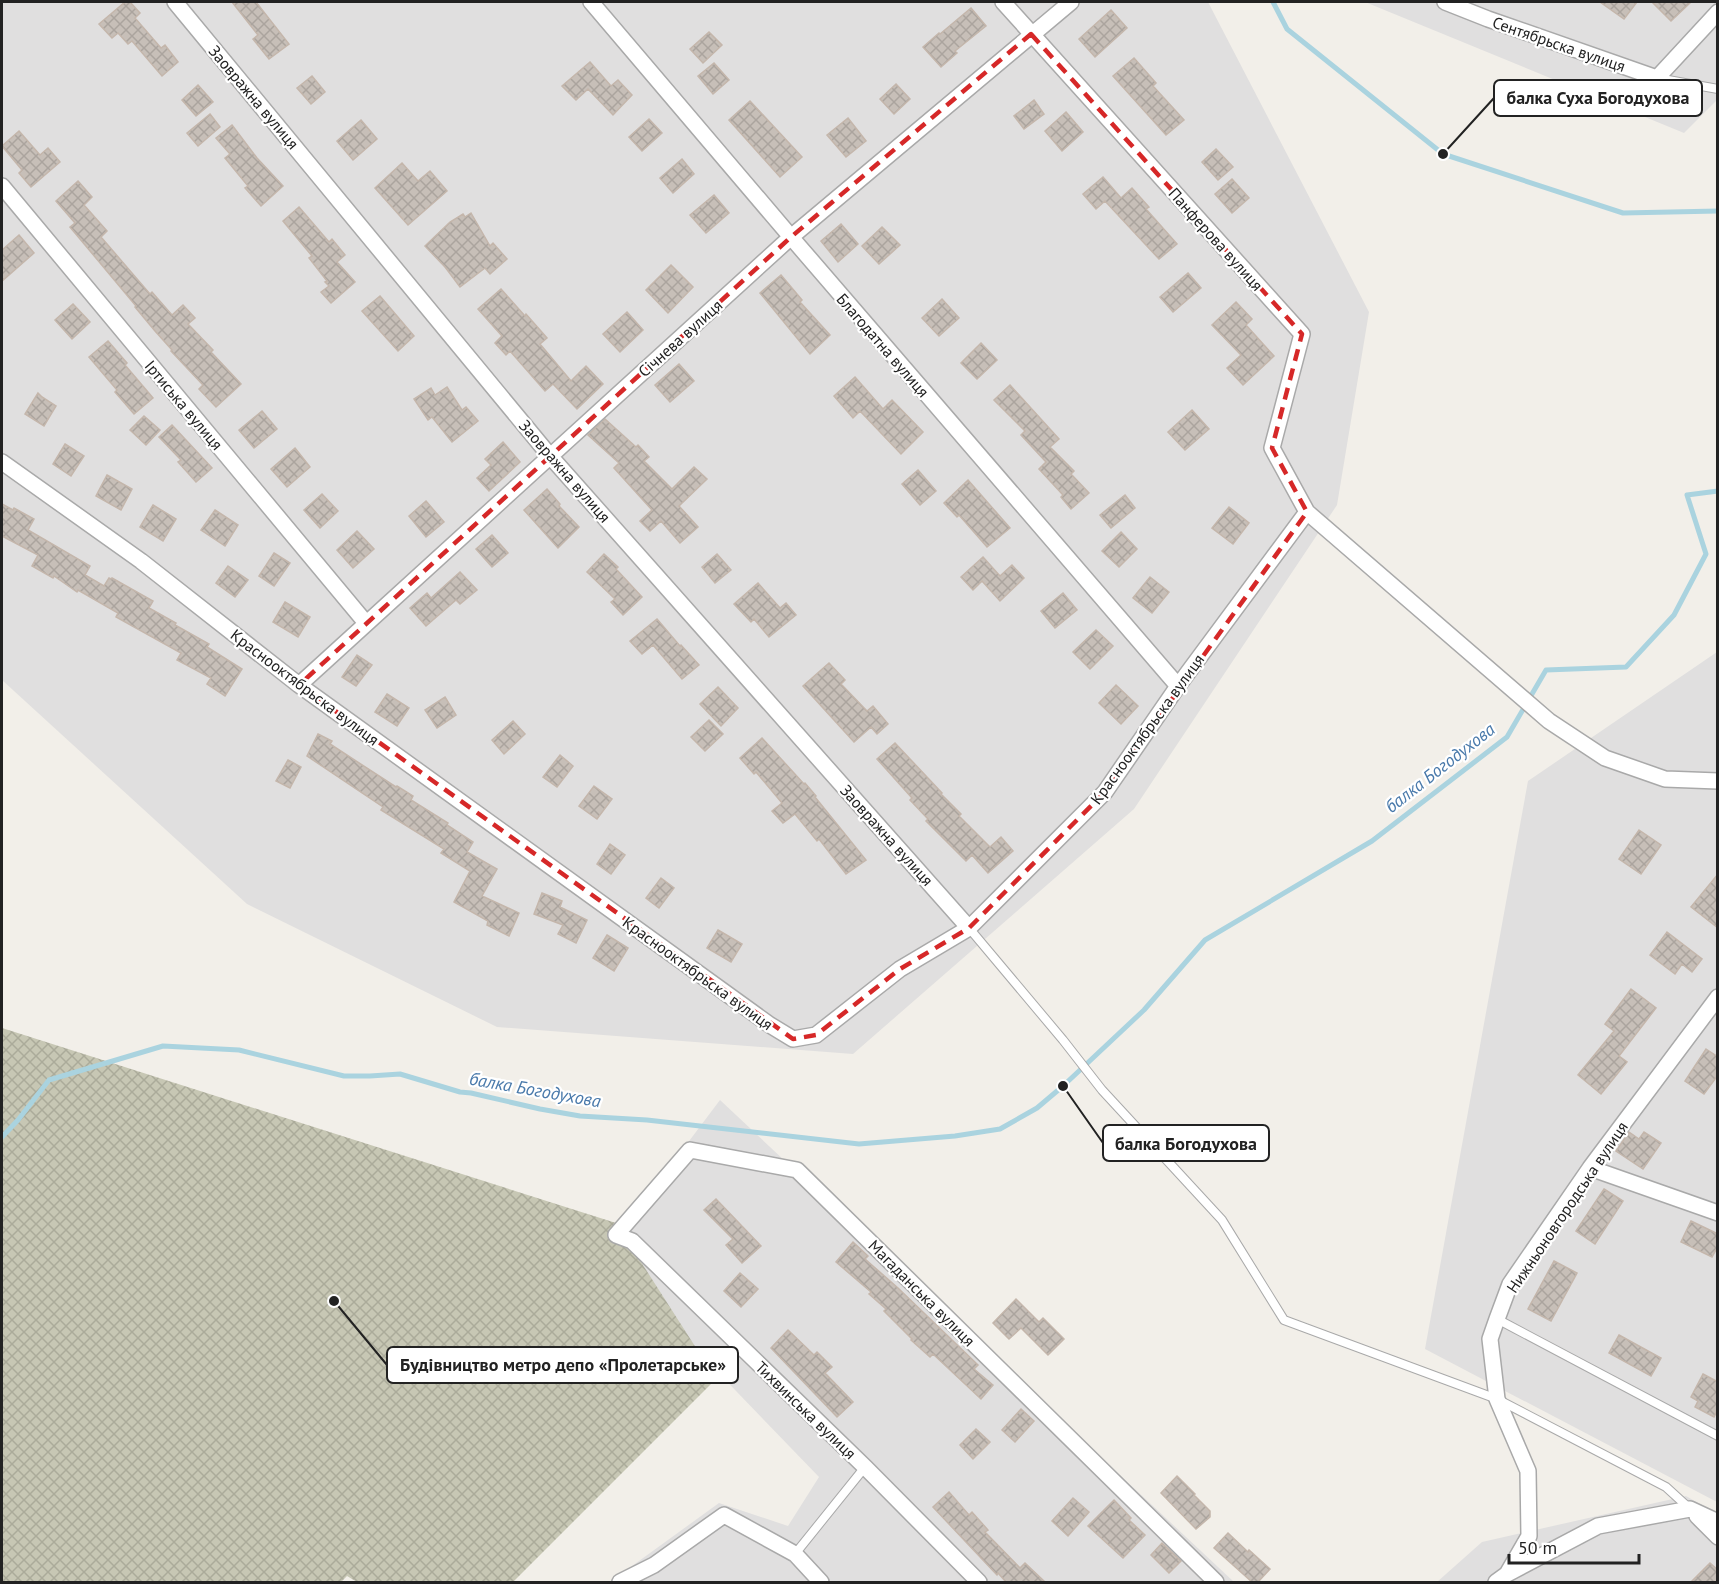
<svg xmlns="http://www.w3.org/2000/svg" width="1719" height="1584" viewBox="0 0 1719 1584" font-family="'PT Sans',sans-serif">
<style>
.residential{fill:#e0dfdf}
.construction{fill:url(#construction-cross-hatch)}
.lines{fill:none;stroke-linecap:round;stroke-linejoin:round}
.stream{stroke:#aad3df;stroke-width:5}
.building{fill:url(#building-cross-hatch);stroke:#c4b6ab;stroke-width:1.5}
.service-casing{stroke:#a9a9a9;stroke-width:10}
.minor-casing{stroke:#a9a9a9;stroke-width:18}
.service{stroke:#fff;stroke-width:8}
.minor{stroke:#fff;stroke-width:15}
.marked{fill:none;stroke:#d62828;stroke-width:4.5;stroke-dasharray:12 8;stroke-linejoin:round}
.labels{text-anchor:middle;stroke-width:4.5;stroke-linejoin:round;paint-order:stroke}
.street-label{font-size:16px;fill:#222;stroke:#fff}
.water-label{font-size:18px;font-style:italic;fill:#4a7aab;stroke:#fff}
.leader{fill:none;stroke:#222;stroke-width:2}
.callout-dot{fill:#222;stroke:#fff;stroke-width:2}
.callout{fill:#fff;stroke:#222;stroke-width:2}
.callout-label{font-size:18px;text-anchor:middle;font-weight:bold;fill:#222}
</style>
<defs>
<pattern id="construction-cross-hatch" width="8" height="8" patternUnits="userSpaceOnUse" patternTransform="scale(1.5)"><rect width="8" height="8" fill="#c7c7b4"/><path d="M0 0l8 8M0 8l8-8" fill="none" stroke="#abab9a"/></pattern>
<pattern id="building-cross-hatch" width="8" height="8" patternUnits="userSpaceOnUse" patternTransform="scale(1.5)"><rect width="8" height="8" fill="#c7bfb8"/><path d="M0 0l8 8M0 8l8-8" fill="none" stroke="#aba49e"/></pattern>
</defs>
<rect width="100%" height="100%" fill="#f2efe9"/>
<path class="residential" d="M2,2H1208L1369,312L1337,505L1134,809L853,1054L497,1027L247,904L2,680Z
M1365,2H1717V100L1684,133Z
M1717,652V1502L1425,1349L1528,781Z
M720,1100L1234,1582H610L719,1503L788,1526L819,1477L604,1254Z
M1686,1496L1717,1514V1582H1437L1482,1542Z"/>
<path class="construction" d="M2,1028L616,1223L716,1379L513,1582H357L347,1576L341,1582H2Z"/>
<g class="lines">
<path class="stream" d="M1273,2L1287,29L1443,154L1623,213L1718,211
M2,1137L18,1120L49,1080L163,1046L239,1050L344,1076H370L400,1074L460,1092L471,1093L540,1109L580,1116L647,1120L859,1144L955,1136L1000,1129L1037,1108L1063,1086L1144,1010L1205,940L1372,841L1507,737L1546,670L1626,667L1674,615L1706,554L1687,495L1718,491"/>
</g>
<path class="building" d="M125,2H130L140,13L135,18L161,48L165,45L178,62L162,76L132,41L128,44L118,33L112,38L99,24Z
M232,2H256L289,44L269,59L253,39L258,35Z
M1600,2H1637L1624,19Z
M1652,2H1691L1671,21Z
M971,8L986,26L955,51L957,53L941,67L923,47L939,33L940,34Z
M1111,10L1127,28L1095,57L1079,39Z
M709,32L722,45L703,63L690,49Z
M1134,58L1156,83L1153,86L1184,120L1166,135L1113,76Z
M590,62L611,86L618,80L632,95L613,115L588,89L576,100L562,86Z
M714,63L729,80L713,94L698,76Z
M312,76L325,92L311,104L297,88Z
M896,84L910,99L894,114L880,99Z
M198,85L213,102L196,116L182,100Z
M1034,100L1044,114L1024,129L1014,116Z
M750,101L802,157L780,177L729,120Z
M1066,112L1083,132L1062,151L1045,131Z
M210,114L220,127L198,146L187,133Z
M848,118L866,141L846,157L827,135Z
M649,119L662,133L642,151L629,137Z
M361,120L377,139L353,160L337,141Z
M232,125L257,158L283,186L261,206L245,188L248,186L225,158L230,154L216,138Z
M19,131L40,155L48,148L60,162L31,187L19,173L22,170L2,146Z
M1216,149L1233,167L1218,180L1202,162Z
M682,159L694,174L673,193L660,178Z
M402,163L418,181L430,171L447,191L408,225L375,188Z
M1103,177L1121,198L1132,188L1149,207L1146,209L1177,244L1159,259L1105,201L1096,209L1083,194Z
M1232,179L1249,198L1232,213L1215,194Z
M78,181L92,197L84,205L107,231L101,237L150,294L152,292L172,315L183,305L195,318L188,324L213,350L211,352L241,384L216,407L199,389L203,385L171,351L172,350L155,331L135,307L136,306L70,227L75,223L56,201Z
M714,195L729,213L706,233L690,215Z
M299,207L329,242L332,239L345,255L337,262L355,282L331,303L321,292L329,286L325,282L327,281L309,258L312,256L283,221Z
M471,213L490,246L493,243L507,259L490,274L485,268L460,287L445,267L425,246L450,222L463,214L465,217Z
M841,224L858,244L838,262L821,241Z
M882,227L900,245L879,264L862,246Z
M19,235L34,253L2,281V250Z
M671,265L693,287L668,313L646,290Z
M1188,273L1201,288L1173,312L1160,297Z
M781,275L802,300L800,302L830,335L810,354L760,293Z
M501,289L525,316L526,314L547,338L540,344L571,381L586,366L603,384L577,409L553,384L545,391L510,351L506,355L495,343L502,336L478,309Z
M380,296L414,336L398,351L362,311Z
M942,299L959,318L939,336L922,318Z
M1236,302L1252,319L1246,325L1274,356L1243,385L1227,368L1241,355L1212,325Z
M73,304L90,322L72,339L55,320Z
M627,312L643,330L620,352L603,334Z
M108,341L127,363L125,365L153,398L134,414L115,392L117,390L89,357Z
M981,343L997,360L977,379L961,363Z
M679,364L694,381L670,402L655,385Z
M855,377L883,409L892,400L923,432L901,454L860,411L853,418L834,396Z
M1010,385L1059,439L1050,447L1074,471L1071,474L1089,493L1071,509L1061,497L1063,495L1039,469L1046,462L1021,435L1025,431L994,400Z
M447,387L462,410L466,407L478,421L452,442L432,417L428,420L414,399L431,388L435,395Z
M38,393L42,397L56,406L44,426L25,414Z
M1192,410L1209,429L1185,450L1168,432Z
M262,411L277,429L254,448L239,430Z
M144,416L160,430L146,445L130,430Z
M605,419L636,447L638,445L649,457L644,461L672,489L694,467L707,479L679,506L698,527L680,543L661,521L650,531L640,521L652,510L614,468L619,463L588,435Z
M172,425L212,468L196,482L178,462L181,460L159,437Z
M503,442L520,462L489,491L477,478L491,465L485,459Z
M65,444L84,456L71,476L53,464Z
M295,448L310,467L287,487L271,469Z
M918,470L936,491L920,505L902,484Z
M107,475L132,489L121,510L96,496Z
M968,480L1010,528L987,547L959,515L957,517L944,503Z
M547,489L560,504L559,506L579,527L558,548L524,510Z
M322,494L338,511L320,528L304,510Z
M1125,495L1135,508L1111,528L1100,515Z
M426,501L444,522L426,537L409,516Z
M2,504L13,510L14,508L34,519L28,530L90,566L85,575L104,586L109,578L111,579L112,578L153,601L149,608L176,623L175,625L209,644L207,647L242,669L225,696L207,684L211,678L177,660L181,653L116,617L118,613L78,590L77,592L54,576L53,578L32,566L38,555L2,536Z
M153,505L176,519L163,541L140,527Z
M1229,507L1249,523L1233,544L1212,528Z
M215,510L238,525L225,546L201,530Z
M357,531L374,549L353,568L337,550Z
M1121,532L1137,549L1119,567L1102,551Z
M492,535L508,553L492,567L476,549Z
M274,553L290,563L274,586L259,576Z
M604,554L618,567L616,569L642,597L623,615L611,602L615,599L587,572Z
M717,554L731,570L715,583L702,567Z
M983,557L1000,576L1012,565L1024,578L1000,601L982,581L973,590L961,577Z
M228,566L248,580L235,597L216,583Z
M460,572L477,590L460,604L456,600L426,626L410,608L427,593L431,598Z
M1150,577L1169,592L1152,613L1133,598Z
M758,583L780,608L786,603L796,615L769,637L754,619L751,622L734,604Z
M1063,593L1077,610L1055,628L1041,611Z
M285,602L310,617L298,637L273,622Z
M657,619L680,646L681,645L699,665L682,679L653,645L642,654L630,641Z
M1096,630L1113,646L1090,669L1073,652Z
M357,655L372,665L356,686L342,677Z
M829,663L845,680L841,684L867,711L873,706L888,724L877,734L871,727L854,742L803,686Z
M1116,685L1138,706L1121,724L1099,703Z
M718,687L738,708L721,726L700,704Z
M387,694L409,708L397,726L375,712Z
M445,697L456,715L437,728L425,710Z
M709,720L723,734L705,751L691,737Z
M513,721L525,734L504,754L492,740Z
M318,734L332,741L330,744L396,787L397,786L413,796L411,800L448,823L447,825L473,842L467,852L497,869L482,896L519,913L509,936L487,925L488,921L454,902L470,871L441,853L444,849L381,810L383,807L307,756Z
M762,738L804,784L805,783L816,796L815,797L866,860L846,874L819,839L817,841L795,814L783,823L772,811L782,803L756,772L754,774L740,758Z
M895,743L942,793L941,794L961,814L959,816L990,847L1001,837L1013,851L988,873L972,855L966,861L926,821L928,819L910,800L912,798L877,759Z
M560,755L573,766L557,787L543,777Z
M288,760L301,767L290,788L276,781Z
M594,786L612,799L597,819L579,806Z
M1639,830L1661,845L1641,874L1619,859Z
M610,844L625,855L611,874L597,864Z
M1718,874V928L1691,907Z
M661,878L674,888L659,908L646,898Z
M542,893L562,901L560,907L587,920L576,943L558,934L563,925L534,914Z
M718,930L742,944L731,962L707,948Z
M1667,932L1702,959L1692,972L1682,964L1675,974L1650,955Z
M607,935L628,948L614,971L593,958Z
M1631,989L1656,1008L1619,1056L1627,1062L1601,1094L1578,1075L1614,1031L1605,1024Z
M1706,1049L1718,1057V1075L1704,1094L1685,1081Z
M1629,1132L1639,1139L1644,1132L1661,1143L1643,1169L1616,1151Z
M1604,1189L1623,1201L1595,1244L1576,1231Z
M716,1199L761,1246L742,1263L726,1245L733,1239L704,1210Z
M1691,1221L1718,1234V1246L1712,1257L1681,1242Z
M853,1242L868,1256L865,1259L898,1288L978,1365L974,1369L993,1385L981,1399L933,1354L930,1357L911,1340L912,1339L884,1311L886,1309L869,1294L871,1292L836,1262Z
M1554,1261L1577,1273L1551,1321L1528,1309Z
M740,1273L758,1289L741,1307L724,1291Z
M1016,1299L1039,1322L1043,1318L1064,1339L1048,1355L1021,1328L1009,1339L993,1323Z
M788,1330L814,1355L817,1352L832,1367L825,1373L853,1402L837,1417L771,1348Z
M1619,1335L1661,1358L1651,1376L1609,1353Z
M1703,1374L1718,1382V1409L1714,1417L1695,1407L1698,1401L1691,1397Z
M1021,1409L1034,1421L1015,1442L1002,1430Z
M976,1429L990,1442L973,1459L960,1445Z
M1177,1476L1195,1494L1194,1495L1210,1511V1517L1196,1529L1161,1493Z
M949,1492L969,1515L972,1512L988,1530L985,1532L1020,1568L1025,1563L1045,1582H1006L998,1573L997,1575L933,1507Z
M1073,1498L1089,1512L1068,1536L1052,1521Z
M1114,1500L1131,1518L1129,1520L1145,1535L1123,1558L1088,1526Z
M1228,1533L1248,1552L1249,1550L1270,1569L1258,1582H1252L1214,1548Z
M1162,1543L1181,1561L1169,1573L1151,1555Z
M1710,1563L1718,1570V1582H1691Z"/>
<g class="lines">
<defs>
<path id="service" d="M1657,78L1718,89
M969,928L1063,1040L1102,1090L1222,1220L1284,1320L1497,1399L1666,1487L1689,1508
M1497,1319L1718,1436
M795,1554L865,1467"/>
<path id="minor" d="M175,2L550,456L969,928
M591,2L791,237L1178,686
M1003,2L1302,334L1272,448L1307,512L1549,721L1605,758L1665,779L1718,781
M1445,2L1488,19L1657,78L1718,12
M2,186L366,623
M2,462L141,561L299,685L770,1025L793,1039L816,1035L900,969L969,928L1105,792L1178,686L1307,512
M299,685L791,237L1071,2
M1590,1168L1718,1213
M1697,1516L1718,1537
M1507,1574L1529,1536L1528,1471L1497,1399L1490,1339L1497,1319L1510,1284L1590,1168L1718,997
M620,1582L654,1565L724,1515L795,1554L821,1582
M979,1582L865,1467L632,1241L616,1235L690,1150L797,1170L1216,1582
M1496,1582L1507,1574L1598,1526L1690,1509L1718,1522"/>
</defs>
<use href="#service" class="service-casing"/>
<use href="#minor" class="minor-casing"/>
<use href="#service" class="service"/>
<use href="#minor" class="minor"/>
</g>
<path class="marked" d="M1031,34L1302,334L1272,448L1307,512L1105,792L969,928L900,969L816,1035L793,1039L299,685L791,237Z"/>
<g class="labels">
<g class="street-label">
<text transform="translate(1559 44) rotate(19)" y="6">Сентябрьска вулиця</text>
<text transform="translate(254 97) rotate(50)" y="6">Заовражна вулиця</text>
<text transform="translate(1216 239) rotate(48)" y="6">Панферова вулиця</text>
<text transform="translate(680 338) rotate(-42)" y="6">Січнева вулиця</text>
<text transform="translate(883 345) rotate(49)" y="6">Благодатна вулиця</text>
<text transform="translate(184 405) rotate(50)" y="6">Іртиська вулиця</text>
<text transform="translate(565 471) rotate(49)" y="6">Заовражна вулиця</text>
<text transform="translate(305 687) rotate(37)" y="6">Краснооктябрьска вулиця</text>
<text transform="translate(1147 729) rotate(-54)" y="6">Краснооктябрьска вулиця</text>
<text transform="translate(887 835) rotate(48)" y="6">Заовражна вулиця</text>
<text transform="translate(698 973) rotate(36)" y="6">Краснооктябрьска вулиця</text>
<text transform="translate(1567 1207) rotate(-56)" y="6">Нижньоновгородська вулиця</text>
<text transform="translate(922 1293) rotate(45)" y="6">Магаданська вулиця</text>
<text transform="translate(806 1410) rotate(44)" y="6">Тихвинська вулиця</text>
</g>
<g class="water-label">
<text transform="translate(1440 768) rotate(-38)" y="6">балка Богодухова</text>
<text transform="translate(535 1090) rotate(10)" y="6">балка Богодухова</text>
</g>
</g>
<path class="leader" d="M1443 154L1494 98M1063 1086L1103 1143M334 1301L387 1365"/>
<g class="callout-dot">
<circle cx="1443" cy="154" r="6"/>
<circle cx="1063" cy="1086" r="6"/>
<circle cx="334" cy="1301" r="6"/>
</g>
<g class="callout">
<rect x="1494" y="80" width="208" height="36" rx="6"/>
<rect x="1103" y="1125" width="166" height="36" rx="6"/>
<rect x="387" y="1347" width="351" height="36" rx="6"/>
</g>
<g class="callout-label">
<text x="1598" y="104">балка Суха Богодухова</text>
<text x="1186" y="1150">балка Богодухова</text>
<text x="563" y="1371">Будівництво метро депо «Пролетарське»</text>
</g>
<rect width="1719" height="1584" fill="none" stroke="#222222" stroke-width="6"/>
<path d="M1509 1554v9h130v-9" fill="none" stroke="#222222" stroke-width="3"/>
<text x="1518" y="1554" font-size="18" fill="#222222" stroke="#ffffff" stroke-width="4.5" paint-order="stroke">50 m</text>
</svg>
